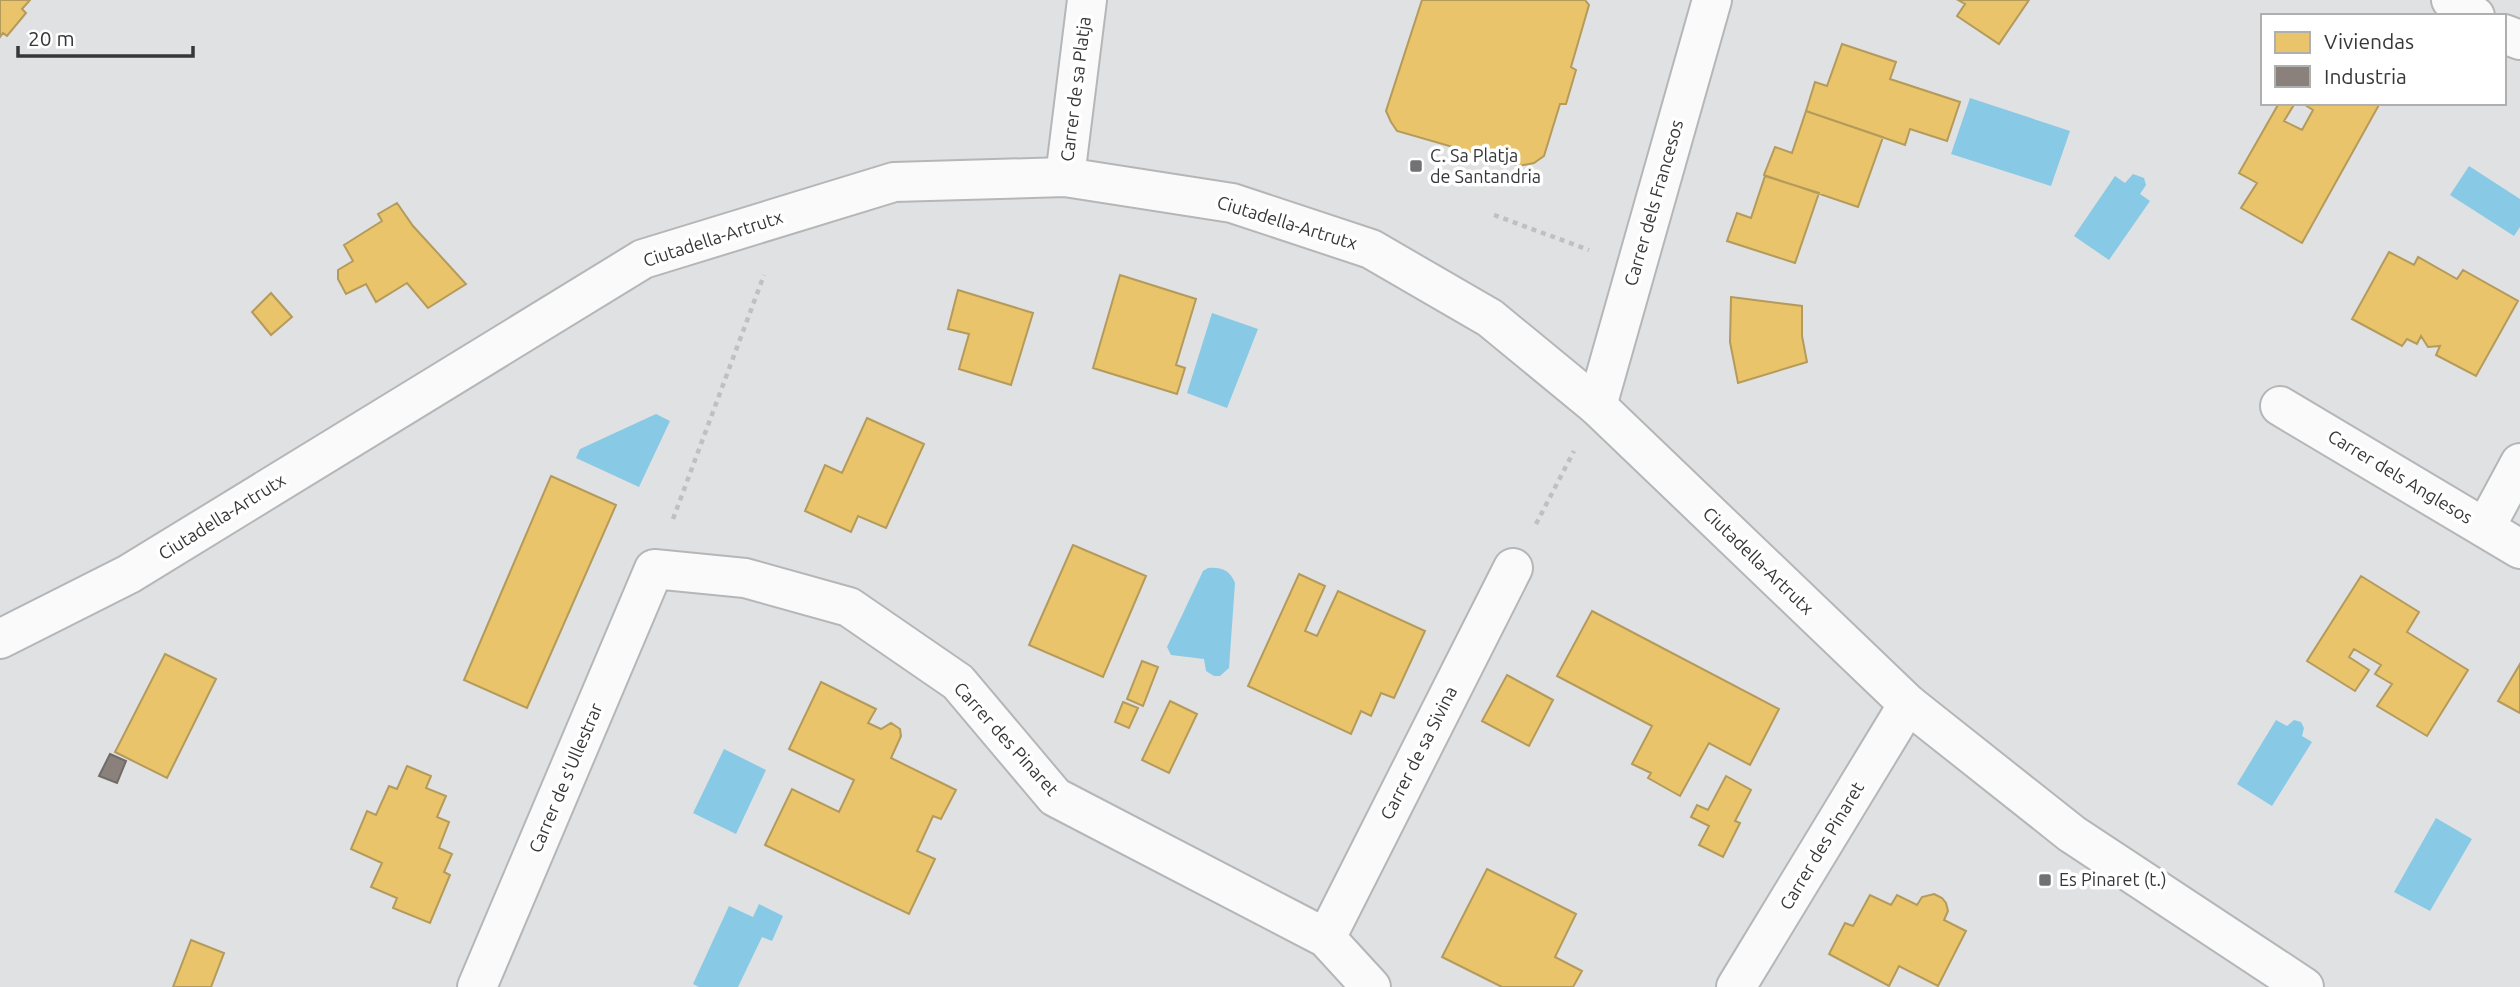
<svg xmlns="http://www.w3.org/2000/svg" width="2520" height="987" viewBox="0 0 2520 987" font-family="Ubuntu,sans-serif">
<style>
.water{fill:#88c9e6}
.homes{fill:#e9c46a;stroke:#b49a5b;stroke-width:2}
.industry{fill:#8a817c;stroke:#716b68;stroke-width:2}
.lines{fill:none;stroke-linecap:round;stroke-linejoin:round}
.minor-casing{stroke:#b5b6b7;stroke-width:42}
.major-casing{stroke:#b5b6b7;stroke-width:42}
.path{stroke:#c0c0c1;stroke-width:4.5;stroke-dasharray:5 5;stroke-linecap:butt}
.minor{stroke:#fafafb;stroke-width:38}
.major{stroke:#fafafb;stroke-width:38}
.poi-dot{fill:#727274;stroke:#fff;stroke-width:2.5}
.labels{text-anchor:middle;stroke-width:7;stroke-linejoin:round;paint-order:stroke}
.street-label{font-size:18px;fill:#373739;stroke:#fff}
.poi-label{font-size:18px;fill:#373739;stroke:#fff;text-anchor:start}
</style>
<rect width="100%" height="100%" fill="#e0e1e2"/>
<path class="water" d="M1970,98L2070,131L2051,186L1951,154Z
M2469,166L2520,199V227L2514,236L2450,195Z
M2133,174L2144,178L2146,185L2140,194L2150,201L2109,260L2074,236L2115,176L2125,183Z
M1212,313L1258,329L1227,408L1187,393Z
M656,414L670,421L639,487L576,458L580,449Z
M1208,568C1221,567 1230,570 1235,583L1229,668L1220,676H1214L1206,671L1204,659L1171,655L1167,647L1203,571Z
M2276,720L2287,726L2294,720L2301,722L2304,728L2302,736L2312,742L2272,806L2237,784Z
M724,749L766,770L736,834L693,813Z
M2436,818L2472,839L2430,911L2394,892Z
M759,904L783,916L772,941L762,937L738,987H699L693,984L729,906L753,917Z"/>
<path class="homes" d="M0,0H30L22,9L26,13L7,36L3,33L0,37Z
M1422,0H1585L1589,5L1571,67L1576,70L1566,104H1560L1544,156L1534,163L1519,166L1397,131L1391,122L1386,111Z
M1958,0H2029L1999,44L1957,16L1965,4Z
M1842,44L1896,62L1890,79L1960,102L1947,141L1910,129L1905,145L1806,111L1815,82L1827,86Z
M2279,103H2295L2284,121L2302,130L2313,110L2302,103H2380L2302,243L2241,208L2257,183L2239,173Z
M1806,111L1883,137L1858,207L1764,175L1775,147L1792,153Z
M1765,176L1819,193L1795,263L1727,241L1737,213L1751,218Z
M397,203L413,226L466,284L428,308L407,283L376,302L366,284L346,294L338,279V270L353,261L344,245L382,221L378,214Z
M2389,252L2414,265L2418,257L2457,279L2463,270L2518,301L2476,376L2436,355L2440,346L2428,347L2421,336L2417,344L2407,339L2402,346L2352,319Z
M1120,275L1196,299L1176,365L1185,368L1177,394L1093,368Z
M958,290L1033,313L1011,385L959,369L969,334L948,329Z
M271,293L292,317L271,335L252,312Z
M1731,297L1802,306V336L1807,362L1738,383L1730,342Z
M867,418L924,444L886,528L858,516L851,532L805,511L825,465L842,473Z
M551,476L616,505L527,708L464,680Z
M1073,545L1146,576L1103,677L1029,645Z
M1299,574L1325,586L1305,631L1317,636L1338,591L1425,631L1394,698L1381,693L1371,716L1361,711L1351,734L1248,686Z
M2361,576L2419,612L2407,632L2468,670L2427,736L2377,706L2392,684L2375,674L2381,665L2354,649L2349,657L2369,670L2355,691L2307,661Z
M1592,611L1779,709L1750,765L1709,743L1680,796L1648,778L1651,773L1632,764L1652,726L1557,676Z
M165,654L216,679L167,778L115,752Z
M1142,661L1158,667L1143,706L1127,699Z
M2520,664V713L2498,701Z
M1507,675L1553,700L1529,746L1482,721Z
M821,682L876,709L868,723L881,729L891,723L900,729L901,736L891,758L956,790L941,819L933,816L917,851L935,859L909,914L765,845L792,789L839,812L854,780L789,749Z
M1170,701L1197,714L1169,773L1142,760Z
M1123,702L1138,708L1129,728L1115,722Z
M407,766L431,776L426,788L446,796L437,817L449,822L439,848L452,854L444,872L450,875L430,923L393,908L397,898L371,887L382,863L351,849L367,811L376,815L389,786L397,789Z
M1726,776L1751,790L1735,821L1740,823L1723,857L1699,845L1709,826L1691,817L1697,805L1708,810Z
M1487,869L1576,914L1555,957L1582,971L1573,987H1502L1442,957Z
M1934,894L1942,898L1946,903L1948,911L1944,920L1966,931L1938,986L1899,966L1889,986L1829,954L1845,923L1853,926L1870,895L1891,905L1897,895L1917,905L1922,897Z
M191,940L224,953L211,987H173Z"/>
<path class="industry" d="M110,754L126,761L117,783L99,776Z"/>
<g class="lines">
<defs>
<path id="minor" d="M2451,0L2475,16
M2504,34L2520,40
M1065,177L1087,0
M1597,406L1712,0
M2280,406L2520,549
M2485,528L2520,463
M1326,938L1513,568
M477,987L654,569L745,578L849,607L958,682L1055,797L1326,938L1371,987
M1736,987L1908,704"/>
<path id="major" d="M0,639L129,574L643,259L894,182L1065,177L1232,203L1371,249L1490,318L1597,406L1908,704L2072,834L2304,987"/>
</defs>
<use href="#minor" class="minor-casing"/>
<use href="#major" class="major-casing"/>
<path class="path" d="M1494,215L1589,250
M673,519L764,275
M1536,524L1574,451"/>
<use href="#minor" class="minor"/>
<use href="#major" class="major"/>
</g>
<g class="poi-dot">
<rect x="1409" y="159" width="14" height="14" rx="3.5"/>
<rect x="2038" y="873" width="14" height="14" rx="3.5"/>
</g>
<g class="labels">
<g class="street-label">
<text transform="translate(1076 89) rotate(-83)" y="6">Carrer de sa Platja</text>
<text transform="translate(1654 203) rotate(-74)" y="6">Carrer dels Francesos</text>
<text transform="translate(1287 223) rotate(17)" y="6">Ciutadella-Artrutx</text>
<text transform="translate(713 239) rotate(-18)" y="6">Ciutadella-Artrutx</text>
<text transform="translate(2400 477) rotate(31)" y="6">Carrer dels Anglesos</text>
<text transform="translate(222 517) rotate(-32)" y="6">Ciutadella-Artrutx</text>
<text transform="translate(1758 561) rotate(44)" y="6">Ciutadella-Artrutx</text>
<text transform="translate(1006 739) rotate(48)" y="6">Carrer des Pinaret</text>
<text transform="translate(1419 753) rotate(-63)" y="6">Carrer de sa Sivina</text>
<text transform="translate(566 778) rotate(-67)" y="6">Carrer de s'Ullestrar</text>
<text transform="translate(1822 846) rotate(-59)" y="6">Carrer des Pinaret</text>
</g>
<g class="poi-label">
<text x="1430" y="162">C. Sa Platja<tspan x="1430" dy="21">de Santandria</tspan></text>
<text x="2059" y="886">Es Pinaret (t.)</text>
</g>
</g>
<rect x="2261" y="14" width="245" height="91" fill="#ffffff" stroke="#afafb0" stroke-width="2"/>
<rect x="2275" y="32" width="35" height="21" fill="#e9c46a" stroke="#afafb0" stroke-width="2"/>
<text x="2324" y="49" font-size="21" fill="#373739">Viviendas</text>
<rect x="2275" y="66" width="35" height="21" fill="#8a817c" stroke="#afafb0" stroke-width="2"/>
<text x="2324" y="84" font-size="21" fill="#373739">Industria</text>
<path d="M18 46v10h175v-10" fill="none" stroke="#373739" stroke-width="3.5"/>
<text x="28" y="46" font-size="21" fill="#373739" stroke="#ffffff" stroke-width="5" paint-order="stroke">20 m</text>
</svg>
